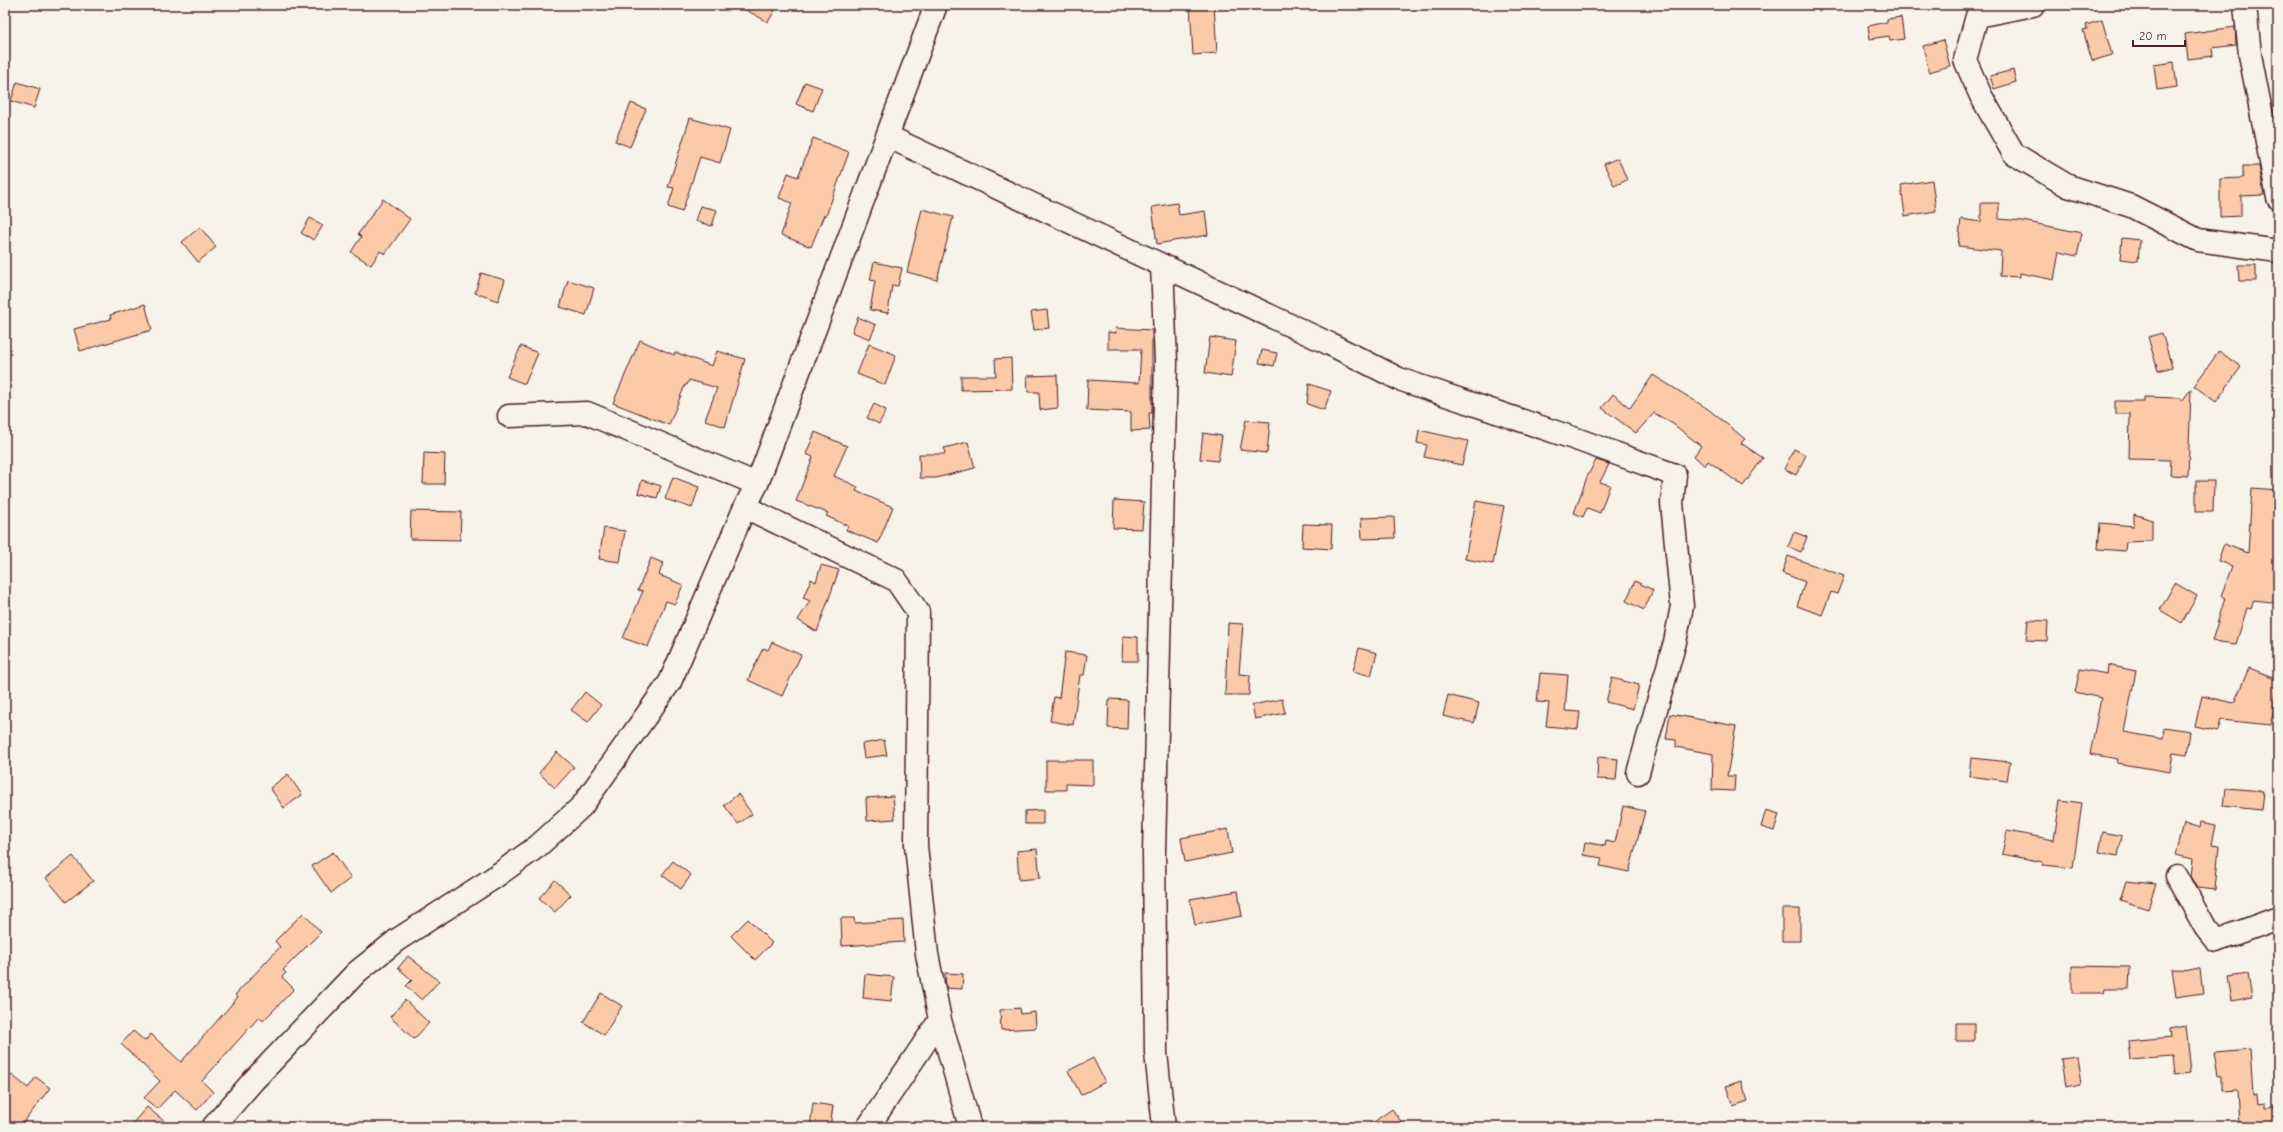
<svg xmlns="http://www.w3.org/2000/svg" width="2283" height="1132" viewBox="0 0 2283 1132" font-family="'Comic Neue',sans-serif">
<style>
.building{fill:#facaa9;stroke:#4a1f2b}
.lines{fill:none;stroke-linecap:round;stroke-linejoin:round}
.minor-casing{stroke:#4a1f2b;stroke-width:25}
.minor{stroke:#f7f3e8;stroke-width:22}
</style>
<rect width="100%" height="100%" fill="#f7f3e8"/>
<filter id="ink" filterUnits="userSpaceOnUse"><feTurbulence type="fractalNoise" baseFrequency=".025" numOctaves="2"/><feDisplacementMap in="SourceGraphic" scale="8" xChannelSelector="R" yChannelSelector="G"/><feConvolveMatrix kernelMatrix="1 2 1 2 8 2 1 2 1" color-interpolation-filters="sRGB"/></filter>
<g filter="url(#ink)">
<path class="building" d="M737,5H778L768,22Z
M1190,5H1214L1217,53L1193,55Z
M1901,17L1904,39L1890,41L1889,36L1870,39L1868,26L1887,22V19Z
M2102,20L2112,55L2092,61L2083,30L2087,29L2086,25Z
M2235,27L2236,45L2212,48L2213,56L2188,59L2185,34Z
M1943,40L1950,66L1929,72L1923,46Z
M2174,62L2177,87L2157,90L2154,65Z
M2013,70L2016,82L1994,89L1990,76Z
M17,82L40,89L34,108L11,101Z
M805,82L822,88L813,111L796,104Z
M631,103L646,109L630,147L615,141Z
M690,118L730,130L720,163L700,157L682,212L668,207L674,188L668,187Z
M813,138L849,152L826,216L824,215L811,247L781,235L792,203L779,198L788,173L798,177Z
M1618,158L1627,180L1614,186L1604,164Z
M2243,166H2259L2264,195L2241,196V216L2220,217V179L2243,178Z
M1932,180L1936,211L1905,216L1901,185Z
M383,199L410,219L385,254L380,251L371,265L351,252L361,237L358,234Z
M1177,203L1179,215L1205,211L1208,235L1157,244L1152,207Z
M1981,203H1999V219L2023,221L2082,233L2077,256L2059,252L2054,280L2020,273V277L2000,276L2001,251L1958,246L1961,219L1981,222Z
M700,206L717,210L712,226L695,221Z
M922,209L953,217L937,280L907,272Z
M310,218L323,225L314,240L301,233Z
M200,227L216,247L198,262L182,242Z
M2122,238L2140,240L2138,261L2120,259Z
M874,262L902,268L898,286L892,285L888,313L870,310L875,281L870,280Z
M2238,265H2256V281H2239Z
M481,273L505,280L498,301L475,293Z
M568,280L594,288L586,315L560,307Z
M145,304L152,330L80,351L74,329L111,319L110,315Z
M1047,310L1049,328L1034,330L1031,312Z
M858,317L876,325L870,339L852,332Z
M1115,328L1152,330V413H1149L1150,430L1131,431V412L1087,410L1088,380L1139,383L1141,349H1108V332L1116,333Z
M2162,333L2172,367L2158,371L2148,337Z
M1210,337L1236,341L1231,377L1205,373Z
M640,340L674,355L675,352L712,366L717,351L745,359L725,427L705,420L717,388L689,380L687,385H685L669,425L613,403Z
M869,344L896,355L885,385L857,374Z
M521,346L538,353L525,384L507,377Z
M1262,350L1277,353L1274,366L1259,363Z
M2219,351L2241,367L2216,402L2194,386Z
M1011,358L1012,389L961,390V376H996L995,359Z
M1057,375L1058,408L1040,410L1039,392H1028L1027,376Z
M1653,375L1708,409L1745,439L1741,443L1763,458L1743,486L1708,461L1705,466L1694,456L1701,446L1673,424L1654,413L1636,433L1602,408L1613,394L1630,408Z
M1309,384L1331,391L1324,410L1307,404Z
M2191,389L2188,476L2170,475L2171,460L2129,459L2130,414H2115V401H2144V397L2181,398L2182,401Z
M874,404L886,410L879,424L867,418Z
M1246,420L1270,422L1267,453L1240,450Z
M1419,430L1468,441L1462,465L1424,457L1427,445L1417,443Z
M815,432L847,446L834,476L858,487L856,491L893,507L878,543L846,530L848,526L826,516L828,513L796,501L813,457L806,454Z
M1203,433L1222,436L1218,461L1200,459Z
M968,442L975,468L936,478H920L919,454H945L944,448Z
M1794,449L1806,455L1796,475L1784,469Z
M424,453L445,454L444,484H423Z
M1596,460L1609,464L1600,482L1610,485L1600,513L1587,508L1583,517L1574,513L1587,477Z
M673,477L699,487L692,508L665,499Z
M642,480L661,486L657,498L638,493Z
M2196,481H2214L2213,512H2196Z
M2252,488L2278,490L2276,545H2278V603L2254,600L2251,609L2247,608L2236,644L2212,641L2225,598L2221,596L2232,566L2218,561L2224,544L2248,553Z
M1114,500L1144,502L1142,529L1113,528Z
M1476,501L1504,506L1493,564L1465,559Z
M411,511L461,512L460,540L410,539Z
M2134,514L2152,520V541L2126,542L2125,551L2098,549L2100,523L2134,526Z
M1394,517L1395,538L1362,539L1361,518Z
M1303,524L1332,525L1331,549L1302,547Z
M604,528L625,531L620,562L599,559Z
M1794,532L1807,537L1801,552L1788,547Z
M1788,556L1844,576L1837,594L1831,592L1822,615L1797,606L1805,582L1782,573Z
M651,558L663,563L659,575L683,585L675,604L666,601L648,647L623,638L643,591L638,590Z
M821,565L839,570L817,632L798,620L810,601L803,598L811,579L816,582Z
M1635,581L1653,590L1644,610L1626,601Z
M2175,583L2197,596L2182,623L2160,610Z
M2028,620L2048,621L2047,641L2026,640Z
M1228,623L1243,624L1239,674L1250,675L1249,695H1225Z
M1123,636L1138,637V661H1122Z
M772,642L801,655L782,696L748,680L763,648L768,650Z
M1359,648L1377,653L1371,676L1353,671Z
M1065,652L1087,655L1084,675H1080L1073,725L1050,721L1054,697L1059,698Z
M2108,665L2136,671L2124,732L2163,739L2164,727L2190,731L2187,755L2173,753L2170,772L2117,763L2118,759L2090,754L2101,698L2075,692L2080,669L2107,674Z
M2249,668L2278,679L2271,725L2221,720L2218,731L2195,726L2202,696L2234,703Z
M1540,673L1568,675L1565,711L1580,712L1578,729L1546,726L1549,703L1537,702Z
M1612,678L1639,685L1633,709L1606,702Z
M585,692L601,705L588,722L571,710Z
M1448,695L1479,703L1474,723L1443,716Z
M1109,699L1128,700L1127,729L1108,728Z
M1282,699L1285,713L1255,719L1252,705Z
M1670,714L1736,726L1727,776H1735L1734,791L1712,790L1713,754L1676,747V740L1666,739Z
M884,740L887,755L864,758L862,744Z
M557,752L574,767L555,788L539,773Z
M1598,757L1618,759L1616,780L1597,779Z
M1971,758L2010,762L2007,781L1969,776Z
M1046,760H1093V785L1066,784V790H1046Z
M288,774L302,795L284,808L270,788Z
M2226,788L2263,791L2261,810L2224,806Z
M738,794L752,814L738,824L724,805Z
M893,796L895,819L867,821L866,798Z
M2060,800L2082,803L2073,868L2043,865V862L2002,854L2007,831L2054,840Z
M1623,806L1645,811L1629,872L1600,866L1602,858L1583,855L1585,842L1605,846L1606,841L1615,843Z
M1043,810V824H1025V811Z
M1766,810L1779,814L1774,831L1761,827Z
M2201,822L2216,825L2212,845L2219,846L2215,890L2198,888L2191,876L2193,859L2176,855L2184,823L2200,828Z
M1228,829L1232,853L1185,862L1181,838Z
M2103,832L2122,836L2118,856L2099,852Z
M1037,849L1040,878L1019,880L1017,851Z
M333,852L351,878L331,893L312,866Z
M73,856L93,881L66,902L46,878Z
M673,861L691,875L681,889L662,875Z
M555,880L571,895L555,912L539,898Z
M2126,881L2156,884L2148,909L2120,900Z
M1238,891L1242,916L1195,925L1190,899Z
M1782,909H1800V941H1782Z
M303,913L321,932L283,970L286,973L282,977L294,989L263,1021L259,1017L202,1081L213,1092L197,1110L175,1090L157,1109L144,1098L160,1081L121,1044L133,1031L145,1041L151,1034L181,1062L238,997L235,995L280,947L275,941Z
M841,918H854L855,923L903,920L904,942L842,946Z
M748,919L772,943L755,960L731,936Z
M408,956L439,981L422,1000L406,986L412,980L398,968Z
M2072,966L2130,967L2129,989H2105L2104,993H2072Z
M2172,968L2200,969L2203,993L2176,997Z
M945,973L963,974L962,989L946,988Z
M865,974L894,977L891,1001L863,998Z
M2248,974L2252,997L2232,1001L2228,977Z
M601,993L622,1006L604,1035L583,1022Z
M405,1000L429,1023L414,1039L390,1017Z
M1020,1008L1021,1014L1035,1012L1036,1028L1001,1030L1000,1010Z
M1956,1023H1974V1041H1956Z
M2186,1026L2191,1072L2175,1074L2173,1057L2130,1060L2128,1041L2171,1037L2170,1029Z
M2250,1049L2253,1096L2257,1095L2258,1105L2266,1104V1109L2278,1108V1127H2239L2237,1089L2221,1090V1076H2218L2214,1052Z
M2077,1056L2081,1085L2065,1088L2061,1058Z
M1093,1058L1105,1082L1081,1095L1068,1071Z
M12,1075L28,1088L36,1077L50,1088L20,1127H5V1083Z
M1741,1081L1748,1101L1733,1106L1726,1086Z
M813,1103L833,1106L830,1127H810Z
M147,1107L171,1127H129Z
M1392,1109L1405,1127H1367Z"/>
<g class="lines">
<defs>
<path id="minor" d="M2033,5L1977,16L1965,60L1981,96L2014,154L2068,186L2131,206L2198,240L2278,251
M2245,5L2250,55L2278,198
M887,136L1330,344L1399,379L1576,439L1675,475L1672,503L1682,606L1675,642L1638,773
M1162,265L1166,362L1154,852L1156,1053L1164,1127
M509,416L587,413L757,484
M745,507L896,580L918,612L916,845L927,954L940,1020L970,1127
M2177,876L2205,927L2216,941L2278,918
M213,1127L253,1081L357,972L397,940L492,879L538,846L582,806L670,682L745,507L757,484L936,5
M868,1127L940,1020"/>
</defs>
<use href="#minor" class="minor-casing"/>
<use href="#minor" class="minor"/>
</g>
</g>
<rect width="2283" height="1132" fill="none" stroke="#f7f3e8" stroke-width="20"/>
<rect x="10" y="10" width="2263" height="1112" fill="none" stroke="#4a1f2b" stroke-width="1.5" filter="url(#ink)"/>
<path d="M2133 40v6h52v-6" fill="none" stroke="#4a1f2b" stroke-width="2"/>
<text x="2139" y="40" font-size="12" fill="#4a1f2b" stroke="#f7f3e8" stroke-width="3" paint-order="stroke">20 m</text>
</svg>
